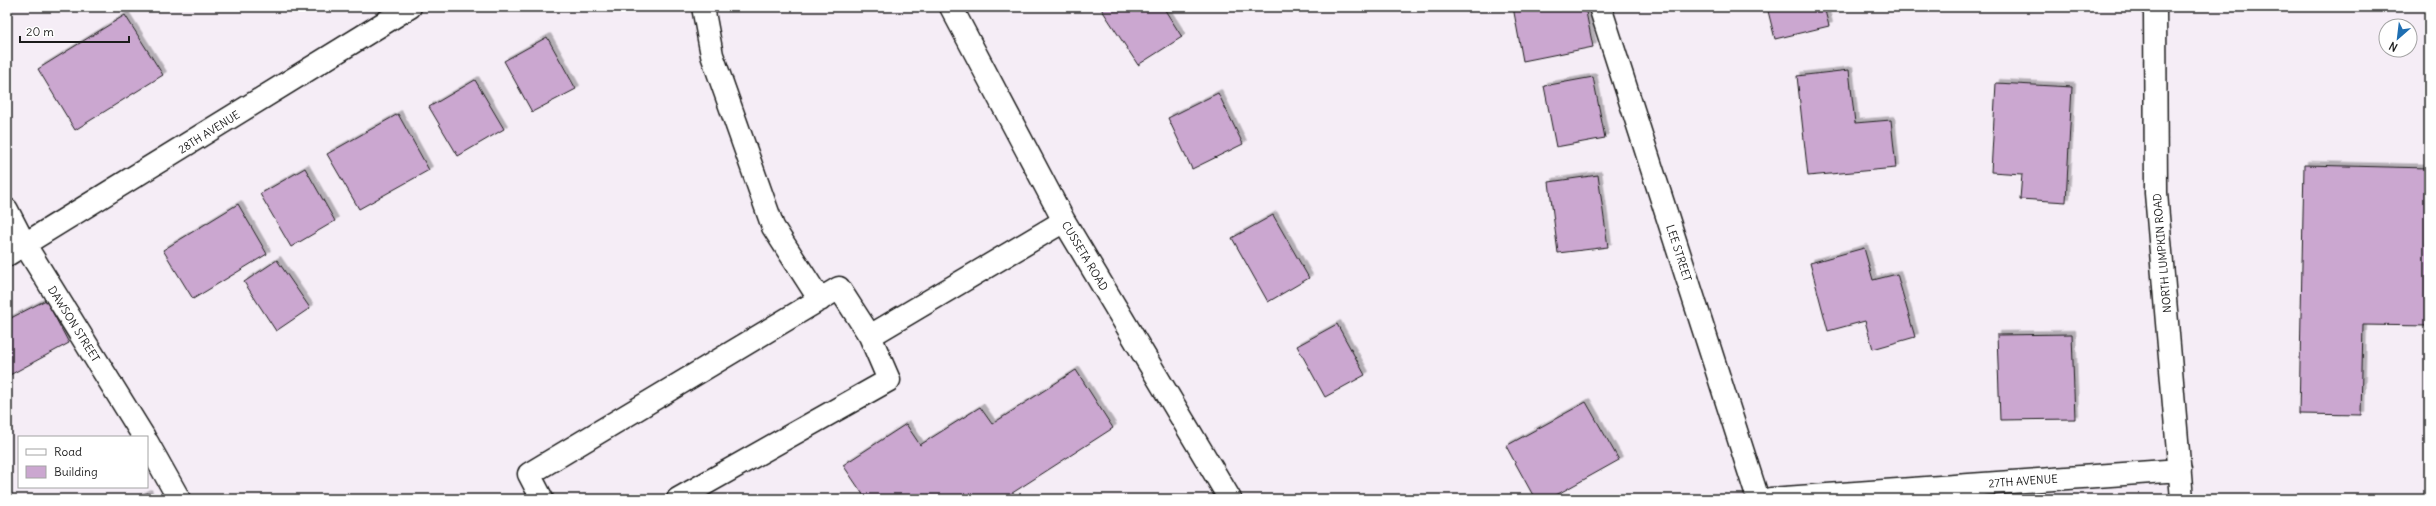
<svg xmlns="http://www.w3.org/2000/svg" width="2436" height="506" viewBox="0 0 2436 506" font-family="Delius,sans-serif">
<style>
.building{fill:#cba7d0;stroke:#1c1c1c;filter:url(#shadow)}
.lines{fill:none;stroke-linecap:round;stroke-linejoin:round}
.minor-casing{stroke:#1c1c1c;stroke-width:25}
.minor{stroke:#fff;stroke-width:22}
.labels{text-anchor:middle;stroke-width:4;stroke-linejoin:round;paint-order:stroke}
.street-label{font-size:11px;fill:#1c1c1c;stroke:#fff}
</style>
<defs>
<filter id="shadow"><feDropShadow dx="3.5" dy="-3.5" stdDeviation="0" flood-color="#0004"/></filter>
</defs>
<rect width="100%" height="100%" fill="#f5edf6"/>
<filter id="ink" filterUnits="userSpaceOnUse"><feTurbulence type="fractalNoise" baseFrequency=".025" numOctaves="2"/><feDisplacementMap in="SourceGraphic" scale="8" xChannelSelector="R" yChannelSelector="G"/><feConvolveMatrix kernelMatrix="1 2 1 2 8 2 1 2 1" color-interpolation-filters="sRGB"/></filter>
<g filter="url(#ink)">
<path class="building" d="M1100,7H1163L1182,37L1138,65Z
M1513,7H1585L1593,47L1523,61Z
M1767,7H1824L1829,26L1775,39Z
M125,15L163,75L75,130L38,69Z
M547,37L576,89L532,112L504,61Z
M1849,70L1855,123L1891,120L1896,168L1808,176L1797,76Z
M1593,77L1605,138L1556,147L1544,86Z
M475,80L504,129L458,156L429,107Z
M1996,83L2072,87L2066,202L2020,199L2022,174L1991,172Z
M1218,93L1243,144L1192,169L1168,118Z
M398,114L429,170L359,209L327,154Z
M2304,165L2429,168V326L2363,325L2361,415L2299,414Z
M305,168L335,221L291,247L260,194Z
M1598,175L1608,247L1558,253L1549,182Z
M238,204L267,254L193,299L163,250Z
M1273,215L1309,278L1268,302L1232,238Z
M1864,248L1873,280L1897,274L1915,337L1873,349L1865,321L1828,331L1810,263Z
M277,260L310,308L276,331L244,282Z
M46,300L69,343L8,376L7,320Z
M1337,324L1365,375L1325,397L1297,346Z
M2072,334L2075,419L2000,420L1997,335Z
M1076,370L1113,428L1003,499H866L843,465L906,424L920,445L980,407L992,424Z
M1586,402L1619,460L1549,499H1535L1506,446Z
M148,493L150,499H135Z"/>
<g class="lines">
<defs>
<path id="minor" d="M703,7L712,55L773,227L820,300
M951,7L1064,221L1230,499
M1600,7L1758,499
M2155,7L2156,193L2182,499
M7,210L25,245L144,437
M7,255L410,7
M870,336L1064,221
M147,442L179,499
M542,499L529,474L839,288L870,336L889,380L678,499
M1771,499L2180,470"/>
</defs>
<use href="#minor" class="minor-casing"/>
<use href="#minor" class="minor"/>
</g>
</g>
<g class="labels">
<g class="street-label">
<text transform="translate(209 132) rotate(-32)" y="4">28TH AVENUE</text>
<text transform="translate(1679 253) rotate(72)" y="4">LEE STREET</text>
<text transform="translate(2162 253) rotate(-95)" y="4">NORTH LUMPKIN ROAD</text>
<text transform="translate(1085 256) rotate(59)" y="4">CUSSETA ROAD</text>
<text transform="translate(74 324) rotate(58)" y="4">DAWSON STREET</text>
<text transform="translate(2023 481) rotate(-4)" y="4">27TH AVENUE</text>
</g>
</g>
<rect width="2436" height="506" fill="none" stroke="#fff" stroke-width="24"/>
<rect x="12" y="12" width="2412" height="482" fill="none" stroke="#1c1c1c" stroke-width="1.5" filter="url(#ink)"/>
<rect x="18" y="436" width="130" height="52" fill="#ffffff" stroke="#a4a4a4"/>
<rect x="26" y="449" width="20" height="6" fill="#ffffff" stroke="#a4a4a4"/>
<text x="54" y="456" font-size="12" fill="#1c1c1c">Road</text>
<rect x="26" y="466" width="20" height="12" fill="#cba7d0" stroke="#a4a4a4"/>
<text x="54" y="476" font-size="12" fill="#1c1c1c">Building</text>
<g transform="translate(2398 38) rotate(208)"><circle r="19" fill="#ffffff" stroke="#a4a4a4"/>
<path d="M0-3L7 15L0 10L-7 15Z" fill="#1f6fb2"/>
<text y="-6" font-size="11" font-weight="bold" text-anchor="middle" fill="#1c1c1c">N</text>
</g>
<path d="M20 36v6h109v-6" fill="none" stroke="#1c1c1c" stroke-width="2"/>
<text x="26" y="36" font-size="12" fill="#1c1c1c" stroke="#ffffff" stroke-width="3" paint-order="stroke">20 m</text>
</svg>
